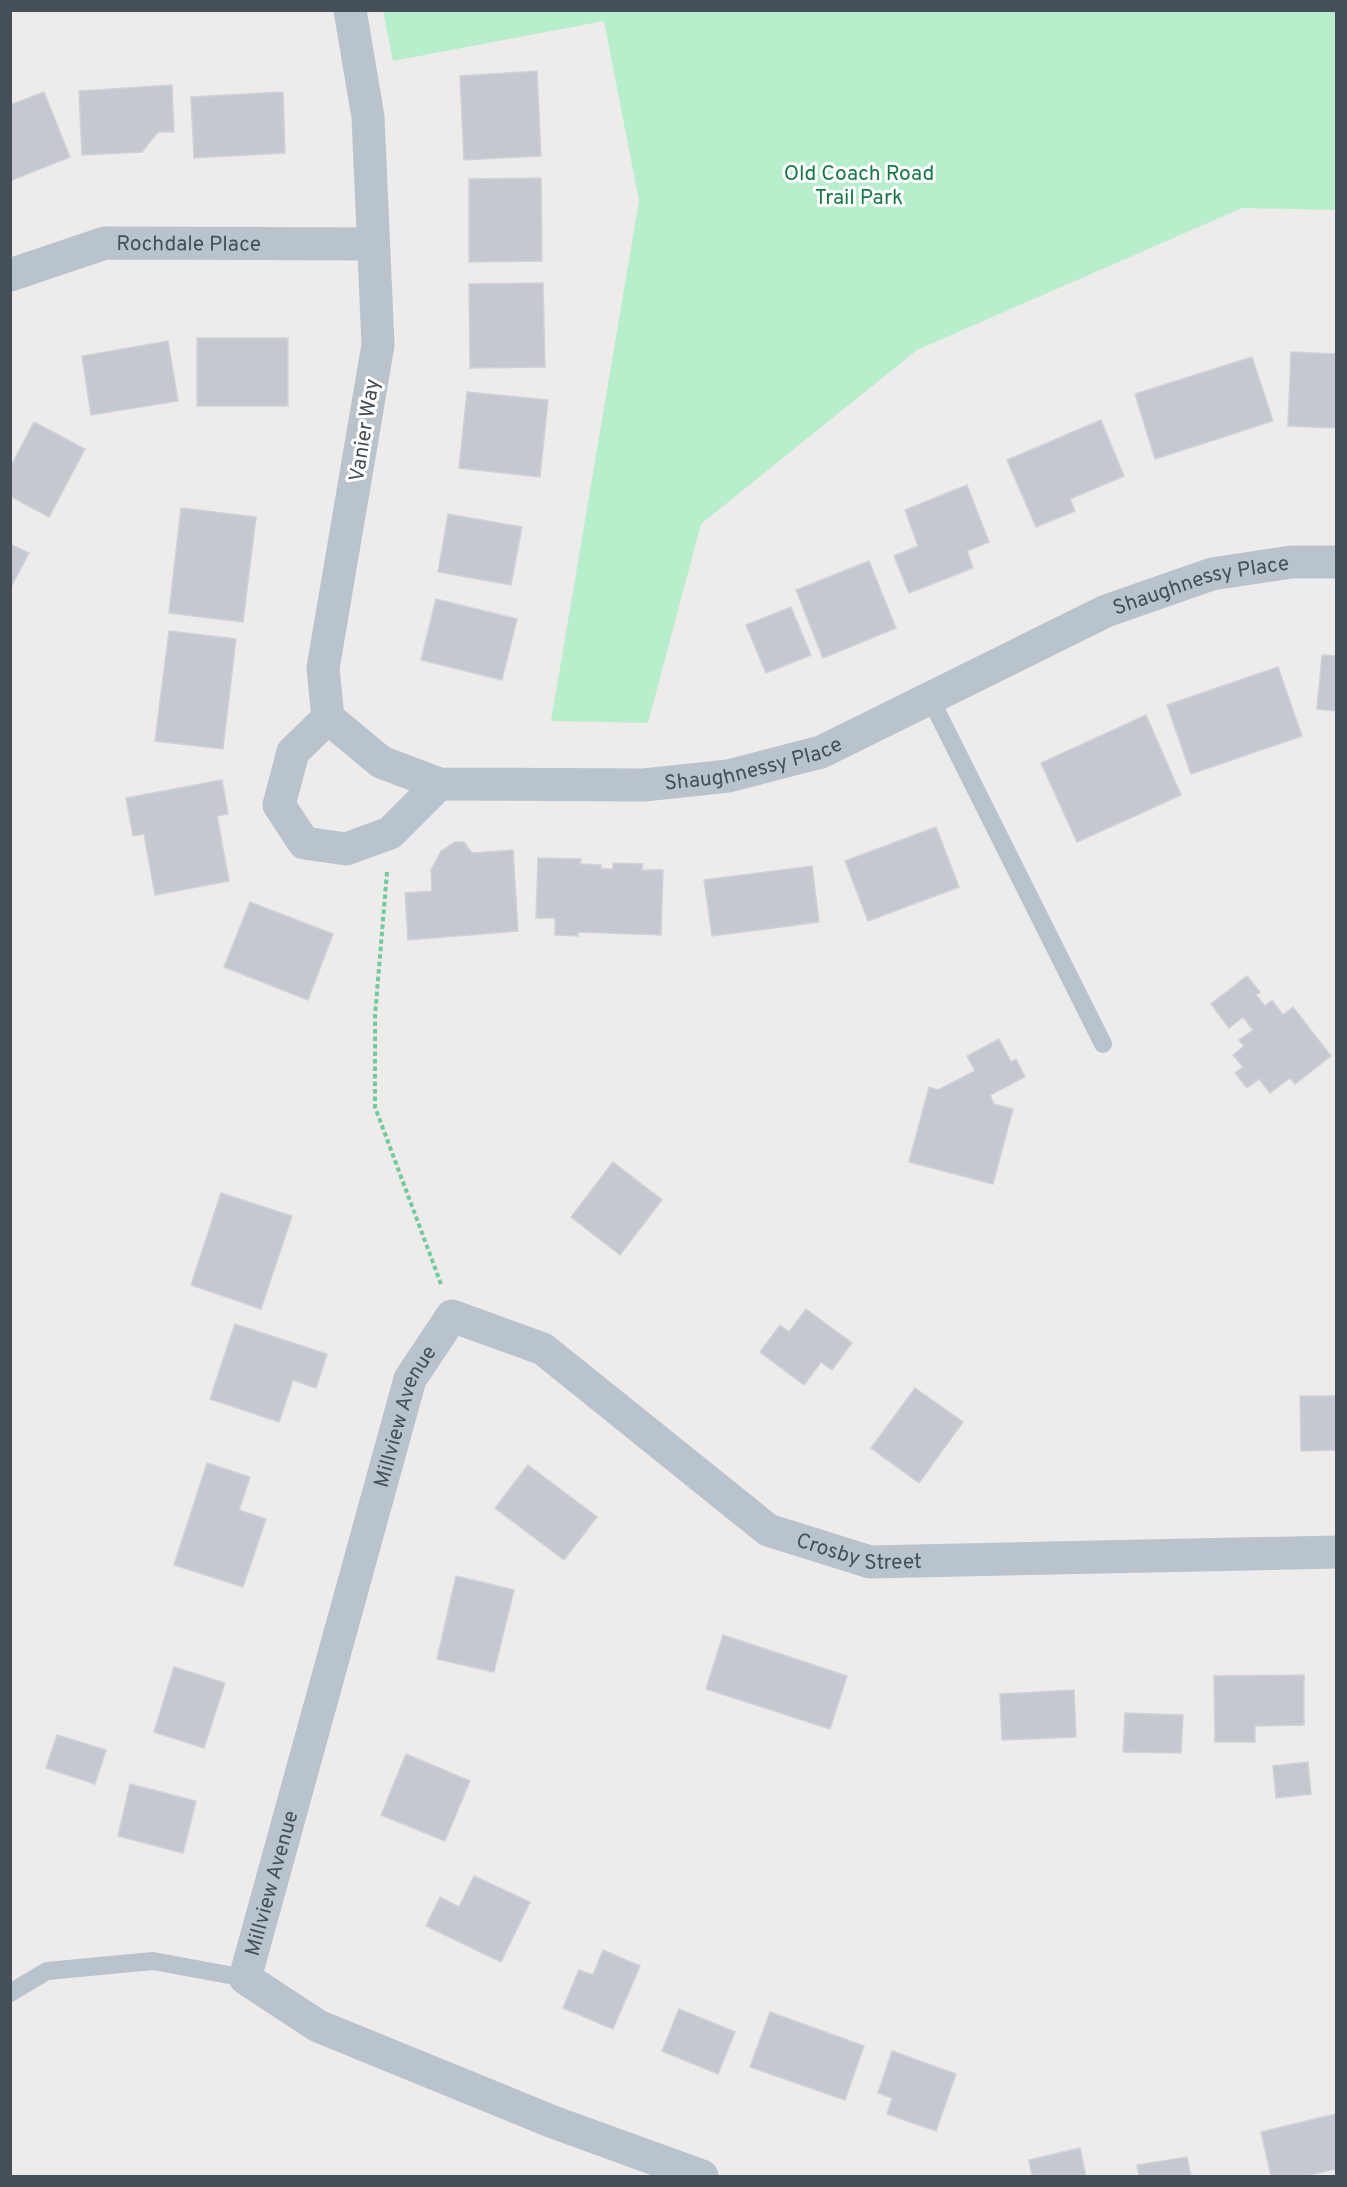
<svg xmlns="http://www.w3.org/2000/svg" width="1347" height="2187" viewBox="0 0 1347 2187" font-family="Overpass,sans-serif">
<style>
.green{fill:#b7eecb}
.building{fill:#c5c8ce;stroke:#cfd2d7;stroke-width:1.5}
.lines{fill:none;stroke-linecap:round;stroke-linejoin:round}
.path{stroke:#6fcc9b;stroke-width:4;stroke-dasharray:4.5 3;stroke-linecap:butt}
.lane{stroke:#b9c3cb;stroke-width:18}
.street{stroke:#b9c3cb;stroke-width:33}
.labels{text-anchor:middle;stroke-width:6;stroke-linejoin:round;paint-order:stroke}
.park-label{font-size:21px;fill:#157944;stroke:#fff}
.street-label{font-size:21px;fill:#444f58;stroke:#fff}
</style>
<rect width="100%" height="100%" fill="#eeebeb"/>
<path class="green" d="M383,11H1336V210L1242,208L917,350L701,524L648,723L551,721L639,201L604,21L393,61Z"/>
<path class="building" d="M537,71L541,156L464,160L460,76Z
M172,85L174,132H158L142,152L82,155L79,91Z
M44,92L70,157L10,181V105Z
M283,92L285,153L194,158L191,97Z
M541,178L542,261L469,262V179Z
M543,283L545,367L470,368L469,284Z
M197,338H288V406H197Z
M168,341L178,401L91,415L82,356Z
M1291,352L1336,354V428L1288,426Z
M1252,357L1273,421L1155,459L1135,394Z
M467,392L548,400L540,477L459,468Z
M1101,420L1124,476L1070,499L1075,511L1036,527L1007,460Z
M34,422L85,449L49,517L10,496V468Z
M967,485L989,542L967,551L973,568L909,593L894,556L918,546L905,510Z
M181,508L256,517L243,622L169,613Z
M448,514L522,527L511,585L438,572Z
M10,544L29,553L10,589Z
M869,561L896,628L823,658L796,590Z
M436,599L517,619L502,680L421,660Z
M791,607L811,655L766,673L746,625Z
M169,631L236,639L223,749L155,741Z
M1322,655L1336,656V711L1317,709Z
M1278,667L1302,736L1191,774L1167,705Z
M1146,715L1181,795L1077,842L1041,763Z
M222,780L228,814L217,816L229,881L155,895L144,834L133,836L126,798Z
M936,827L959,887L868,921L845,861Z
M455,842H464L472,853L513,850L518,931L408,940L405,893L432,891L431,870L441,851Z
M538,858L581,859L580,864L601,865V869H613V863L643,864L642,870H663L661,935L578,932V936L555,935V918H536Z
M812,866L819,922L712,936L704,880Z
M250,902L333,934L308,1000L224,967Z
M1247,976L1260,992L1256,995L1265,1006L1272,1000L1283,1015L1293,1007L1331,1056L1295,1084L1290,1078L1270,1093L1259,1079L1247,1088L1235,1073L1243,1067L1233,1055L1244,1046L1239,1040L1253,1030L1243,1017L1229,1028L1211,1004Z
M999,1039L1011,1062L1016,1059L1025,1077L990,1095L994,1104L1013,1109L993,1184L909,1162L929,1087L938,1090L975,1071L967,1056Z
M613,1162L662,1200L620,1255L571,1217Z
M221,1193L292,1216L261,1309L191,1285Z
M806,1309L852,1343L832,1370L821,1362L804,1385L760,1352L780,1325L789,1332Z
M235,1324L327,1354L316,1388L293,1380L279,1422L210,1399Z
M915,1388L963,1422L919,1483L871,1448Z
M1300,1396H1336V1450L1301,1451Z
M207,1463L250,1477L239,1510L266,1519L243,1587L174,1565Z
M528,1465L597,1517L564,1560L495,1508Z
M456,1576L514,1590L494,1672L437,1659Z
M723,1635L847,1676L830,1729L706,1689Z
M174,1667L225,1683L204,1748L154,1732Z
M1304,1675V1725L1255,1726V1742H1215L1214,1676Z
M1074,1690L1076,1737L1002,1740L1000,1694Z
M1125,1713L1183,1715L1181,1753L1123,1752Z
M57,1735L106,1750L95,1784L46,1768Z
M406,1754L470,1781L445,1841L381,1815Z
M1308,1762L1311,1794L1276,1798L1273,1766Z
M130,1784L196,1801L183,1853L118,1836Z
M474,1876L530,1902L501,1962L426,1926L440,1897L459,1907Z
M603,1950L640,1966L613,2029L563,2008L579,1970L593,1975Z
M679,2009L735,2032L718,2074L662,2051Z
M770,2012L864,2046L845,2100L750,2067Z
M892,2051L956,2074L936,2131L887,2114L892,2098L878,2093Z
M1336,2114V2169L1305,2176H1271L1261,2132Z
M1080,2148L1086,2176H1032L1029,2160Z
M1187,2157L1191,2176H1139L1137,2165Z"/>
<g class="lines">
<path class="path" d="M387,872L375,1016V1107L441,1284"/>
<path class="lane" d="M930,698L1103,1044
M10,1993L47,1971L153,1961L245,1978"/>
<g class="street">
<path id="s1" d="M350,10L368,117L378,345L323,668L328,718L381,762L439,784L644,785L728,776L821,752L1106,611L1212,574L1291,562H1336"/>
<path id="s2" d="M10,275L105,243L373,244"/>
<path d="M328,718L293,752L279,805L304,843L346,849L390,833L439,784"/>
<path id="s3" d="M702,2176L553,2122L318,2026L245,1978L410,1379L452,1316L543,1349L768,1530L870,1562L1336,1552"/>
</g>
</g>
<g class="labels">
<g class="park-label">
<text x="859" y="180">Old Coach Road<tspan x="859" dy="24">Trail Park</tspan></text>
</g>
<g class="street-label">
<text dy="7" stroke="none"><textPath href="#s2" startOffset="184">Rochdale Place</textPath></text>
<text transform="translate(364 430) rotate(-81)" y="7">Vanier Way</text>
<text dy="7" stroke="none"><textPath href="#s1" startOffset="1648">Shaughnessy Place</textPath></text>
<text dy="7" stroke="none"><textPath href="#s1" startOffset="1162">Shaughnessy Place</textPath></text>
<text dy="7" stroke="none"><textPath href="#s3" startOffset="1084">Millview Avenue</textPath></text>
<text dy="7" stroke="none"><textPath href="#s3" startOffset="1677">Crosby Street</textPath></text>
<text dy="7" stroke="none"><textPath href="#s3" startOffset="598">Millview Avenue</textPath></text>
</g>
</g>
<rect width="1347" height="2187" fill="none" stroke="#444f58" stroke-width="24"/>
</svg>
